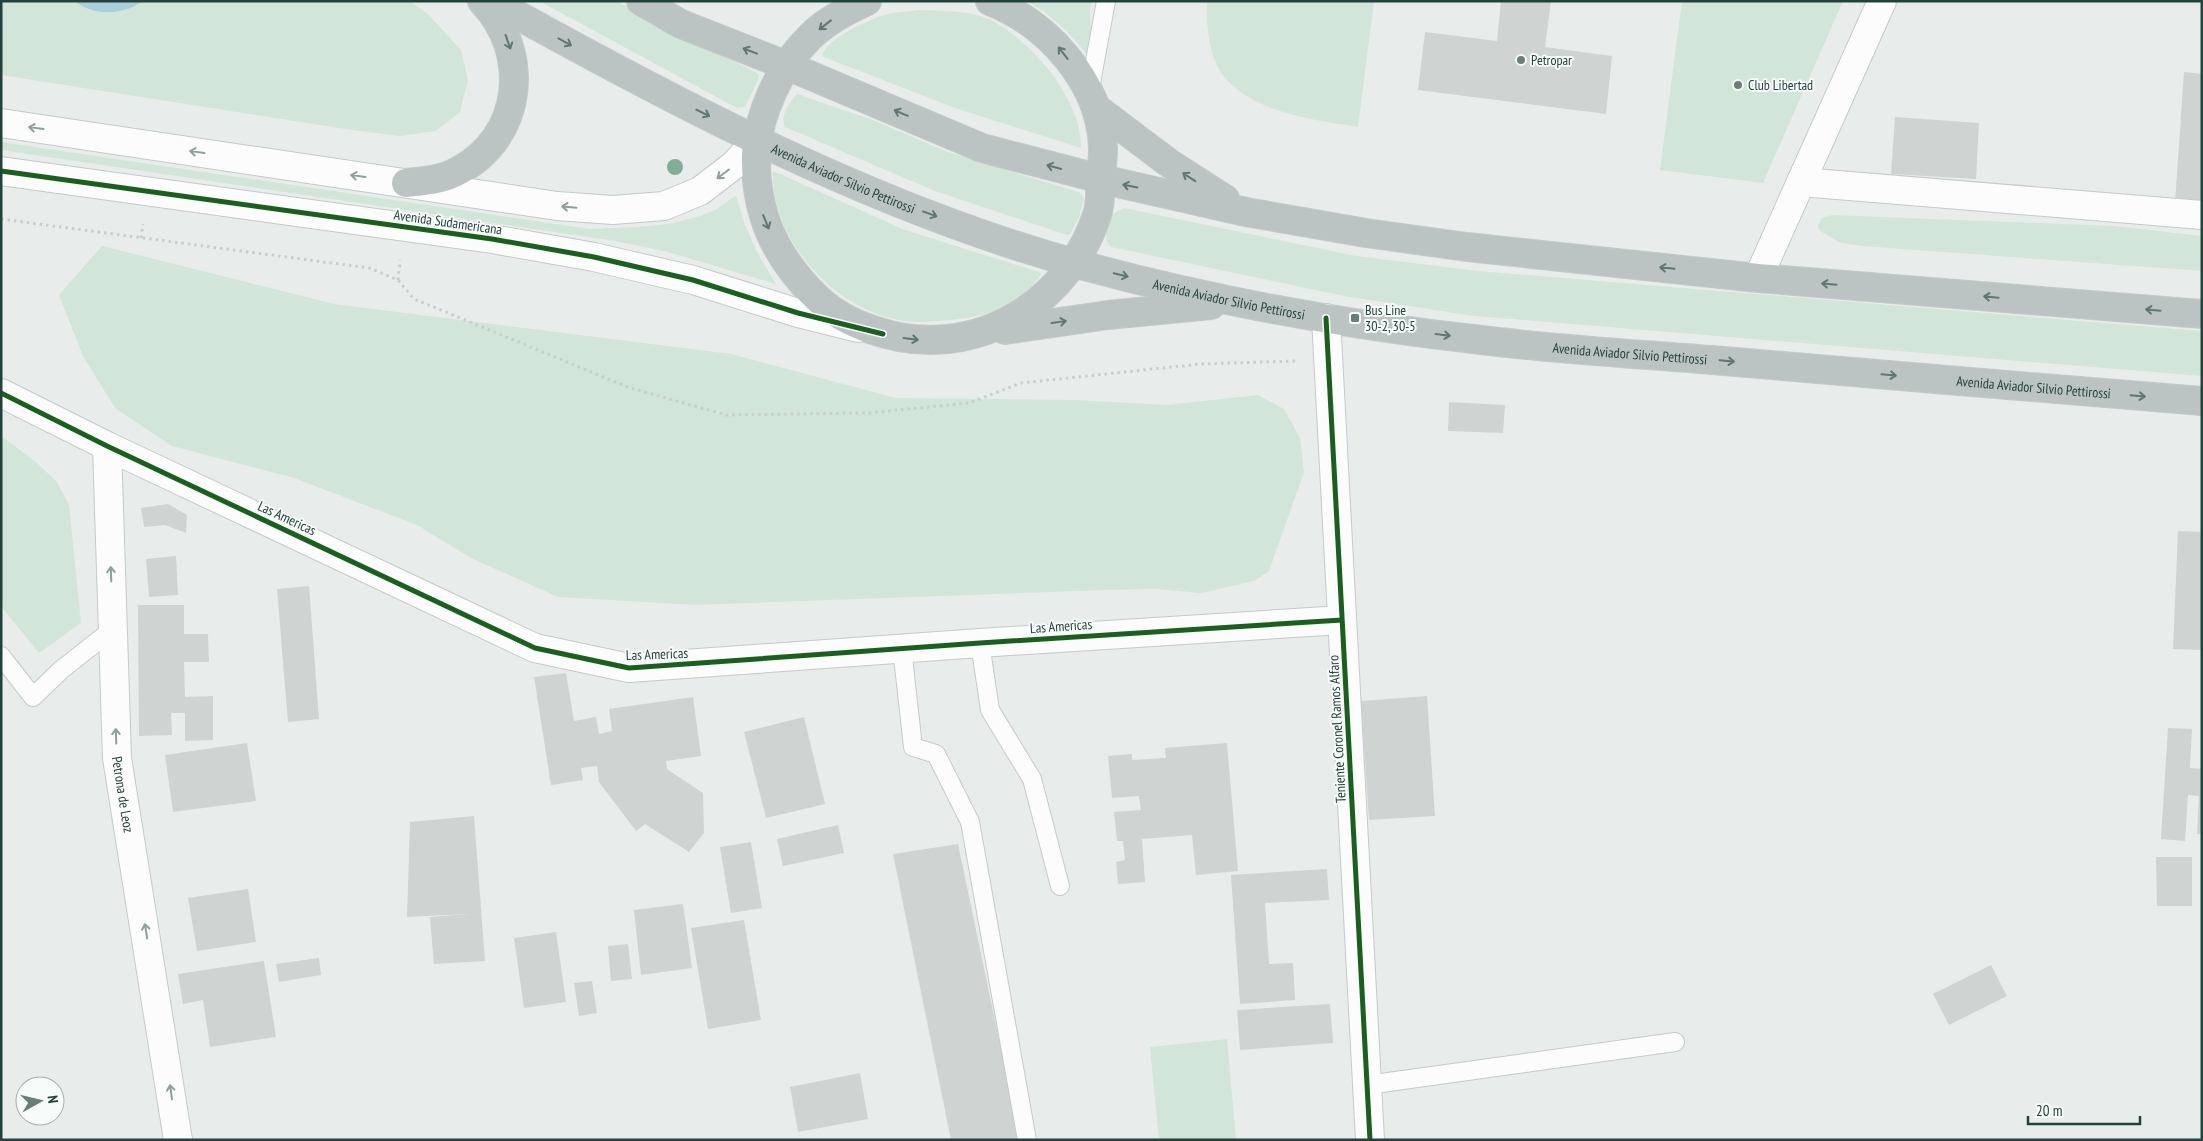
<svg xmlns="http://www.w3.org/2000/svg" width="2203" height="1141" viewBox="0 0 2203 1141" font-family="'PT Sans Narrow',sans-serif">
<style>
.green{fill:#d2e5d9}
.water{fill:#aacfda}
.building{fill:#cfd4d2}
.lines{fill:none;stroke-linecap:round;stroke-linejoin:round}
.lane-casing{stroke:#c5cac8;stroke-width:20}
.street-casing{stroke:#c5cac8;stroke-width:30}
.secondary-casing{stroke:#c3cac8;stroke-width:30}
.highway-casing{stroke:#c3cbc9;stroke-width:30}
.path{stroke:#c7cecd;stroke-width:3;stroke-dasharray:2.5 4;stroke-linecap:butt}
.lane{stroke:#fcfcfc;stroke-width:18}
.street{stroke:#fcfcfc;stroke-width:28}
.secondary{stroke:#fcfcfc;stroke-width:28}
.highway{stroke:#bcc4c3;stroke-width:28}
.cycleway-casing{stroke:#f7fbf9;stroke-width:8}
.cycleway{stroke:#1b5e20;stroke-width:5}
.tree{fill:#82ad97}
.oneway{stroke:#617572}
.oneway2{stroke:#909e9c}
.poi-dot{fill:#697d79;stroke:#f7fbf9;stroke-width:2}
.labels{text-anchor:middle;stroke-width:4;stroke-linejoin:round;paint-order:stroke}
.poi-label{font-size:14px;fill:#25413c;stroke:#f7fbf9;text-anchor:start}
.street-label{font-size:14px;fill:#25413c;stroke:#f7fbf9}
</style>
<rect width="100%" height="100%" fill="#e8edeb"/>
<path class="green" d="M1,1H410L428,14L461,50L468,80L460,112L436,131L400,136L352,130L1,75Z
M539,1H616L757,73L759,75L758,80L745,107L737,108Z
M1026,1H1091L1090,10L1092,55L1089,58C1077,39 1046,10 1026,1Z
M1207,1H1374L1358,127C1315,120 1258,114 1226,79C1209,60 1206,26 1207,1Z
M1682,1H1843L1763,183L1660,170Z
M920,10C942,11 968,10 988,19C1031,39 1082,99 1081,148L955,108L824,57L822,55C829,37 870,19 888,14C898,12 910,11 920,10Z
M797,94L873,120L945,151L1081,193L1084,199L1079,217L1070,234L1067,235L935,191L785,127C780,116 789,102 797,94Z
M1,142L590,229C633,227 677,228 717,209C724,205 729,199 736,196L745,225L757,252L776,284L668,252L615,241L1,150Z
M773,171L905,230L1039,272L1041,273C1036,286 1022,294 1011,301C992,314 973,318 950,320C929,322 907,324 886,317C826,299 771,236 773,171Z
M1124,208L1356,256L1478,271L2202,331V376L1474,316L1344,296L1111,247C1101,238 1108,226 1111,215Z
M1832,215L2114,226L2202,236V271L1862,246L1841,243L1820,231L1818,226L1822,218Z
M102,246L334,304L731,354L896,398L1075,400L1167,405L1258,395L1284,409L1300,438L1304,472L1269,571L1254,581L1201,593L1156,589L1107,590L696,605L558,597L471,558L417,525L294,478L172,446L115,408L83,356L59,295Z
M1,436L36,462L57,482L69,505L81,623L39,653L1,606Z
M1227,1039L1236,1140H1159L1150,1047Z"/>
<path class="water" d="M75,1H143C124,15 94,17 75,1Z"/>
<path class="building" d="M1501,1H1551L1545,47L1612,56L1606,114L1418,90L1425,32L1497,41Z
M2184,72L2202,74V205L2175,203Z
M1895,117L1979,123L1976,179L1891,174Z
M1449,402L1505,405L1503,433L1448,431Z
M168,504L187,515L186,533L165,525L144,527L141,508Z
M2178,531L2202,532V650L2173,649Z
M176,556L178,595L149,597L146,559Z
M309,586L319,719L288,722L277,589Z
M138,605H184V634H208L209,662H184L185,697L213,696V740L185,741V713H171L172,735L139,736Z
M566,673L574,721L596,717L599,734L612,731L609,709L693,697L701,756L666,761L667,769L703,793L704,833L689,852L645,824L636,831L599,782L597,766L581,768L583,780L551,785L534,677Z
M1427,696L1435,816L1369,820L1361,701Z
M804,717L825,804L766,818L744,732Z
M2168,728L2192,729L2190,768L2202,769V834H2197L2199,796L2188,795L2185,841L2161,839Z
M247,743L256,801L173,812L165,755Z
M1227,743L1238,871L1196,875L1192,835L1142,839L1145,882L1118,884L1116,862L1125,860L1123,841H1117L1114,812L1141,810L1139,796L1112,798L1108,756L1132,754V760L1166,758L1165,748Z
M474,816L485,961L434,964L430,917L469,914L407,917L410,822Z
M838,825L844,853L783,866L777,839Z
M751,842L762,908L731,913L720,847Z
M958,844L1020,1140H951L893,854Z
M2156,857H2192V906H2157Z
M1327,869L1329,900L1265,903L1269,964L1293,963L1295,1000L1240,1004L1231,875Z
M248,889L256,942L197,951L188,898Z
M683,904L692,968L641,975L634,910Z
M744,920L761,1020L708,1029L691,928Z
M556,932L566,1002L524,1008L514,938Z
M628,944L632,979L611,981L608,946Z
M319,958L321,975L279,982L276,964Z
M264,961L276,1037L210,1047L203,1000L183,1004L178,974Z
M1991,965L2007,996L1949,1025L1933,994Z
M592,981L597,1013L579,1016L574,983Z
M1330,1004L1333,1043L1240,1050L1237,1010Z
M860,1073L868,1119L798,1132L790,1087Z"/>
<g class="lines">
<defs>
<path id="lane" d="M1089,94L1106,1
M980,643L990,710L1032,779L1060,886
M902,648L913,747L936,754L970,822L1027,1140
M1,656L33,697L61,670L113,629
M1367,1085L1675,1042"/>
<g id="street">
<path d="M1801,182L2202,215"/>
<path d="M1758,278L1882,1"/>
<path d="M1,393L107,446L535,648L629,668L980,643L1342,620"/>
<path id="s1" d="M107,446L117,758L178,1140"/>
</g>
<path id="secondary" d="M1,123L557,206L613,210L664,206L700,191L734,165L757,140
M1,171L492,239L594,257L693,280L798,313L858,328
M1326,318L1370,1140"/>
<g id="highway">
<path id="s2" d="M492,1C677,104 872,207 1077,264C1212,301 1351,326 1490,341C1563,350 1638,354 1712,360C1875,374 2039,388 2202,401"/>
<path d="M641,1L681,24L788,66L982,148L1101,179L1246,212L1366,233L1467,247L1758,278L2202,314"/>
<path d="M867,1C846,11 826,21 810,37C780,66 758,114 756,155C755,214 775,257 817,298C839,319 870,331 899,337C986,354 1070,298 1097,215C1101,204 1100,189 1101,177C1102,167 1103,157 1103,148C1101,82 1048,24 990,1"/>
<path d="M1096,108L1169,163L1225,199"/>
<path d="M406,183C424,181 442,180 458,171C524,137 531,52 482,1"/>
<path d="M1005,330L1108,315L1211,305"/>
</g>
</defs>
<use href="#lane" class="lane-casing"/>
<use href="#street" class="street-casing"/>
<use href="#secondary" class="secondary-casing"/>
<use href="#highway" class="highway-casing"/>
<path class="path" d="M1,219L369,268L398,280L414,299L630,388L727,415L868,413L969,403L1021,383L1200,364L1295,361
M141,238L143,224
M398,280L400,260"/>
<use href="#lane" class="lane"/>
<use href="#street" class="street"/>
<use href="#secondary" class="secondary"/>
<use href="#highway" class="highway"/>
<defs>
<path id="cycleway" d="M1,171L492,239L594,257L693,280L798,313L883,334
M1326,318L1370,1140
M1,393L107,446L535,648L629,668L980,643L1342,620"/>
</defs>
<use href="#cycleway" class="cycleway-casing"/>
<use href="#cycleway" class="cycleway"/>
</g>
<circle class="tree" cx="675" cy="167" r="8"/>
<defs><path id="oneway-shaft" d="M-6 0H5M1.5-3L5.5 0L1.5 3" fill="none" stroke-width="1.6" stroke-linecap="round" stroke-linejoin="round" transform="scale(1.25)"/></defs>
<g class="oneway">
<use href="#oneway-shaft" transform="translate(825 25) rotate(142)"/>
<use href="#oneway-shaft" transform="translate(508 42) rotate(71)"/>
<use href="#oneway-shaft" transform="translate(565 42) rotate(29)"/>
<use href="#oneway-shaft" transform="translate(750 51) rotate(-159)"/>
<use href="#oneway-shaft" transform="translate(1063 53) rotate(-128)"/>
<use href="#oneway-shaft" transform="translate(703 113) rotate(26)"/>
<use href="#oneway-shaft" transform="translate(901 113) rotate(-157)"/>
<use href="#oneway-shaft" transform="translate(1054 167) rotate(-165)"/>
<use href="#oneway-shaft" transform="translate(1189 177) rotate(-147)"/>
<use href="#oneway-shaft" transform="translate(1130 186) rotate(-168)"/>
<use href="#oneway-shaft" transform="translate(930 214) rotate(20)"/>
<use href="#oneway-shaft" transform="translate(766 222) rotate(68)"/>
<use href="#oneway-shaft" transform="translate(1667 268) rotate(-174)"/>
<use href="#oneway-shaft" transform="translate(1121 275) rotate(14)"/>
<use href="#oneway-shaft" transform="translate(1829 284) rotate(-175)"/>
<use href="#oneway-shaft" transform="translate(1991 297) rotate(-175)"/>
<use href="#oneway-shaft" transform="translate(2153 310) rotate(-175)"/>
<use href="#oneway-shaft" transform="translate(1059 322) rotate(-8)"/>
<use href="#oneway-shaft" transform="translate(1443 335) rotate(7)"/>
<use href="#oneway-shaft" transform="translate(911 339) rotate(7)"/>
<use href="#oneway-shaft" transform="translate(1727 361) rotate(5)"/>
<use href="#oneway-shaft" transform="translate(1889 375) rotate(5)"/>
<use href="#oneway-shaft" transform="translate(2138 396) rotate(5)"/>
</g>
<g class="oneway2">
<use href="#oneway-shaft" transform="translate(36 128) rotate(-172)"/>
<use href="#oneway-shaft" transform="translate(197 152) rotate(-172)"/>
<use href="#oneway-shaft" transform="translate(723 174) rotate(143)"/>
<use href="#oneway-shaft" transform="translate(358 176) rotate(-172)"/>
<use href="#oneway-shaft" transform="translate(569 207) rotate(-175)"/>
<use href="#oneway-shaft" transform="translate(111 574) rotate(-92)"/>
<use href="#oneway-shaft" transform="translate(116 736) rotate(-92)"/>
<use href="#oneway-shaft" transform="translate(146 931) rotate(-99)"/>
<use href="#oneway-shaft" transform="translate(171 1092) rotate(-98)"/>
</g>
<g class="poi-dot">
<circle cx="1521" cy="60" r="5"/>
<circle cx="1738" cy="85" r="5"/>
<rect x="1350" y="313" width="10" height="10" rx="2.5"/>
</g>
<g class="labels">
<g class="poi-label">
<text x="1531" y="65">Petropar</text>
<text x="1748" y="90">Club Libertad</text>
<text x="1365" y="315">Bus Line<tspan x="1365" dy="16">30-2, 30-5</tspan></text>
</g>
<g class="street-label">
<text dy="5" stroke="none"><textPath href="#s2" startOffset="394">Avenida Aviador Silvio Pettirossi</textPath></text>
<text transform="translate(448 222) rotate(8)" y="5">Avenida Sudamericana</text>
<text dy="5" stroke="none"><textPath href="#s2" startOffset="799">Avenida Aviador Silvio Pettirossi</textPath></text>
<text dy="5" stroke="none"><textPath href="#s2" startOffset="1204">Avenida Aviador Silvio Pettirossi</textPath></text>
<text dy="5" stroke="none"><textPath href="#s2" startOffset="1609">Avenida Aviador Silvio Pettirossi</textPath></text>
<text transform="translate(287 518) rotate(25)" y="5">Las Americas</text>
<text transform="translate(1061 626) rotate(-4)" y="5">Las Americas</text>
<text transform="translate(657 654) rotate(-2)" y="5">Las Americas</text>
<text transform="translate(1337 729) rotate(-93)" y="5">Teniente Coronel Ramos Alfaro</text>
<text dy="5" stroke="none"><textPath href="#s1" startOffset="349">Petrona de Leoz</textPath></text>
</g>
</g>
<rect width="2203" height="1141" fill="none" stroke="#25413c" stroke-width="5"/>
<g transform="translate(40 1101) rotate(82)"><circle r="24" fill="#f7fbf9" stroke="#a3b1ad"/>
<path d="M0-4L9 19L0 12L-9 19Z" fill="#697d79"/>
<text y="-8" font-size="14" font-weight="bold" text-anchor="middle" fill="#25413c">N</text>
</g>
<path d="M2028 1116v8h112v-8" fill="none" stroke="#25413c" stroke-width="2.5"/>
<text x="2036" y="1116" font-size="15" fill="#25413c" stroke="#f7fbf9" stroke-width="4" paint-order="stroke">20 m</text>
</svg>
